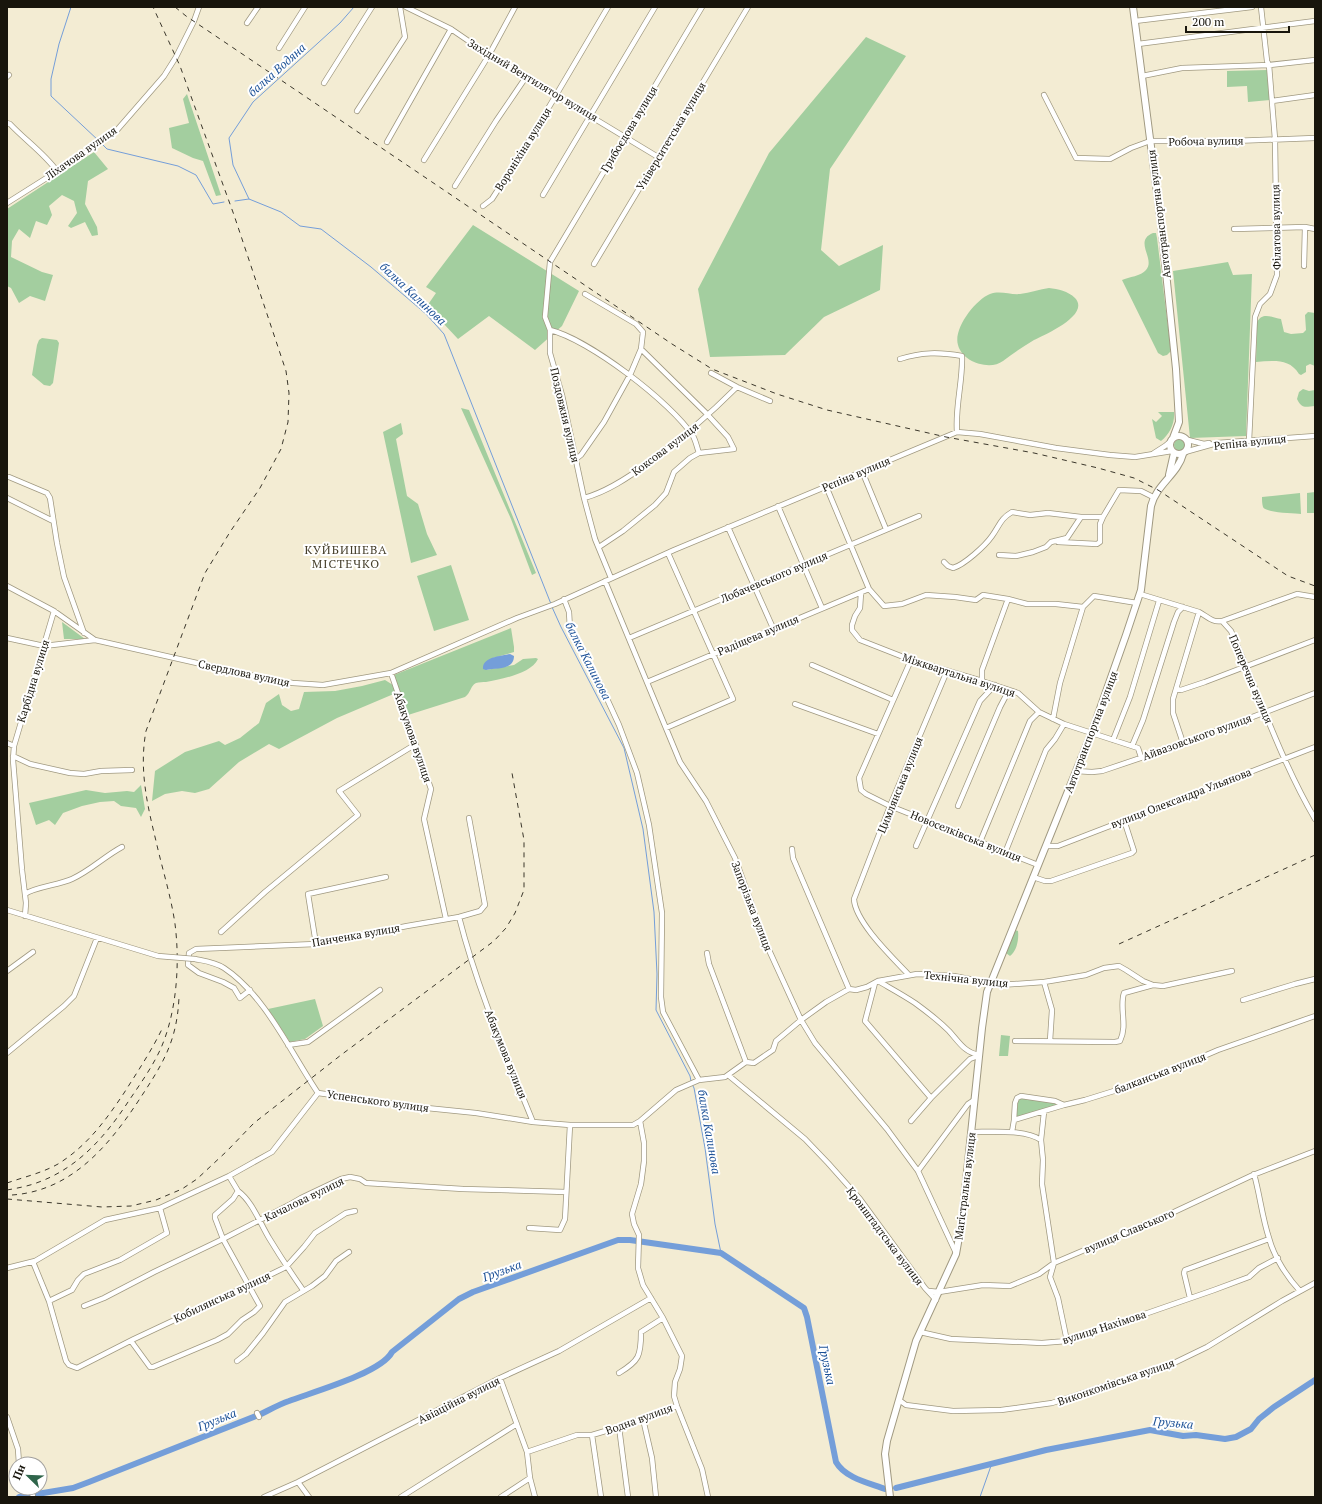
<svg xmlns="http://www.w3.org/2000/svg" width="1322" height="1504" viewBox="0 0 1322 1504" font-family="'PT Serif',serif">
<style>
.green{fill:#a3ce9f}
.water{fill:#749ed9}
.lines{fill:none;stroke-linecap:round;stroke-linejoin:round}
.stream{stroke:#749ed9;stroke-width:1}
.river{stroke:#749ed9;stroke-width:6}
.minor-casing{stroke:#a09981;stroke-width:6}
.major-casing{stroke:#a09981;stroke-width:8}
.minor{stroke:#fff;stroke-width:4.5}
.major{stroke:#fff;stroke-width:6}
.rail{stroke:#3b372b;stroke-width:1;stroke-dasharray:5 5;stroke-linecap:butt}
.minor-bridge-casing{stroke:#a09981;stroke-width:6;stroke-linecap:butt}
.minor-bridge{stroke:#fff;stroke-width:4.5}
.labels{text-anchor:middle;stroke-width:4;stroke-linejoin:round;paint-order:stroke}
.street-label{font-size:11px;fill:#18150c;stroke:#fff}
.water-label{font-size:12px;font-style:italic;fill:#1b5096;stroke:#fff}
.neighbourhood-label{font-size:12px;letter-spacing:1px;fill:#443d29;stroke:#fff}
</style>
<rect width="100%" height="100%" fill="#f3ecd3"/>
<path class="green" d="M866,37L906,56L830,169L821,250L839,266L883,245L880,290L824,317L785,355L710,357L698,289L769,153Z
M1267,70L1270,100L1248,102L1247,86L1227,87V71Z
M187,94L221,195L216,196L203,161L193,158L172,148L169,128L189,123L183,99Z
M94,152L108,169L88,181L85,204L97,227L98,235L92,236L85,222L71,228L68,226L77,213L74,201L62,195L49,206L52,215L47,225L36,221L30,238L19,229L12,241L11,257L42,272L53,275L45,301L30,296L19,303L11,288L7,286V209Z
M473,225L579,291L562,326L535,350L489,316L458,339L427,306L436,293L426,287Z
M1153,233H1156L1157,238L1171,351L1167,355L1163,356L1158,353L1122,280C1129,277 1141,276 1146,270C1156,259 1133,241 1153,233Z
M1228,262L1233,275L1252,274L1246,436L1190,438L1173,271Z
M1049,288C1058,289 1068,291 1075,298C1091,315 1044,335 1034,340C1023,347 1013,353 1003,361C990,371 962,362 958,345C953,329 975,300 990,294C1000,290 1010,295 1020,294C1030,293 1040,289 1049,288Z
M1308,312L1315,313V366L1310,364L1306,366V372L1301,375L1299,374C1289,358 1273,361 1256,362L1257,322C1263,311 1272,318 1281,319L1284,332L1291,334L1303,333L1306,330L1305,315Z
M42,338L57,340L59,343L53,383L50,386L44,385L32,375L37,345L39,340Z
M1303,389L1309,391L1315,390V406C1305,407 1302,409 1297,399L1299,392Z
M461,408L469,410L536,573L532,575L511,519Z
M1158,412H1174C1175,423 1170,434 1161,441L1156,438L1152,419L1156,422L1162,416Z
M401,423L403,434L396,439L407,496L418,504L427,534L437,555L411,563L383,432Z
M1174 445a6 6 0 1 1 12 0a6 6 0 1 1-12 0Z
M1315,492V513H1307V493Z
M1300,493L1301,514C1294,513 1266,513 1263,507C1262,504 1262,500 1262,497Z
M451,565L469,620L434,631L417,576Z
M62,622L85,639H64Z
M511,628L514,647V652L493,658L486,670L514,665L523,659L536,658L538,659C531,674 501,679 486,682C483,682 479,682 476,683C470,686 471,693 465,697L408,715L394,675Z
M385,680L393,685L396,693L337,718L279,749L269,744L239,762L209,789L195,793L182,791L165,794L152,801L155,771L185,752L219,741L225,745L240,738L259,723L266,703L279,694L282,705L291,711L299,709L304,692L335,691L362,686Z
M141,785L145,809L141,817L136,808L121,806L114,801L100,802L82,806L63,813L55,825L49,820L36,825L29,803L86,790L105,793L127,791L134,792Z
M1015,930L1018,931C1019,939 1017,951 1010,956L1006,953V950Z
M315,999L323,1026L305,1039L290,1042L268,1009Z
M1001,1035L1010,1036L1008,1056H999Z
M1021,1098L1056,1102L1060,1105L1016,1118L1018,1100Z"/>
<path class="water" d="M510,654L514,656C514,670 497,668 486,670L483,669C482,657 501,656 510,654Z"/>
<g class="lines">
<path class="stream" d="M71,7L59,44L51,79V96L99,141
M101,143L107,149L178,166L196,175L213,204L224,202
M249,199L233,165L229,138L253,102L340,23L354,7
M235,201L249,199L281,212L300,226L321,229L371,267L426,314L444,334L551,604
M552,607L561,627L624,748L643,829L654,912L657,974L656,1010L690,1076L691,1081
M692,1084L694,1088L705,1148L715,1224L721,1253
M980,1497L992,1463"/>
<path class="river" d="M896,1488L1046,1450L1150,1430L1183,1436L1196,1435L1225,1439L1236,1437L1251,1429L1259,1419L1274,1407L1315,1380
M19,1497L73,1488L89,1482L261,1414C271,1409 280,1404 289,1401C313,1392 381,1373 392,1352L459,1299L473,1292L618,1240H630L721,1253L804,1308L807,1317L836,1462C845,1478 869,1483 885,1489"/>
<defs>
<path id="minor" d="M406,7L451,29L489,55L658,157
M1135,21L1252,7
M247,23L258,7
M1138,44L1315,21
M279,48L305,7
M1142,76L1182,68L1269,65L1315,60
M7,77L9,75
M324,83L372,7
M1044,95L1076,158L1110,159L1131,148L1150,141H1233L1315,138
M1272,101L1315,95
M357,111L405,37L400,7
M7,123L10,124C25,140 44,153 57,171
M387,142L451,29
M424,160L489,55L515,7
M455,186L496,121L526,77
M543,195L655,7
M7,203L75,160L117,130L164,76L176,57L194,21L199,7
M483,206L492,199L523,151L608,7
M1234,229L1305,227L1315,229
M594,264L748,7
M1304,266L1305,227
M550,330C588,339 671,402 693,436C696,441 697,448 699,453
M900,359C922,352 939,352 962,356C963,381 955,406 957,432
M711,373L737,387L770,401
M1188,440L1204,444L1209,443
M1249,441L1255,317L1260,304L1270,294L1277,275L1275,139L1269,65L1267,61L1261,7
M1185,452L1217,443L1315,436
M1154,453L1165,446L1171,441
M576,459L581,455L604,422L630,375L641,349L643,332L636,324L585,294
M862,471L886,529
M9,477L47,493L50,498L57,543L64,577L84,633
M826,486L869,589L884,606L902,604L926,595L955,597L976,600L983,595L1008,599L1027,604H1056L1083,607L1094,596L1137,603
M7,498L53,521
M584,498C607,492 629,477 648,463C680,440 709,415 737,387
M778,506L822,608
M728,527L773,628
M1058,542L1097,544L1100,542V524L1103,517
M599,547L623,531L655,505L666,493L674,472L690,458L699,453L734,449L728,437L706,413L641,349
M999,555L1016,556L1033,552L1046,547L1051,542L1067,538L1081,517H1103L1119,490L1141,491L1153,497
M944,562L948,566L953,568C964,565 985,546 992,536C1000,525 1000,519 1012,512L1030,515L1048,513L1081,517
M611,578L595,539L584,498L562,395L550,353V330L545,317L550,262L702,7
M605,581L680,762L706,801L735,858L752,905L758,926L801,1020L815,1043L887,1129L918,1171L956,1253
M7,586L54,611L95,640L272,680L293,683L323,685L391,673L517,618L555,604L674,550L957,432L980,434L1056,448L1110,455L1135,457L1172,451
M861,593L860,608L855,616L852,625V630L860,640L911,660L982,681L1018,693L1039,712L1064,724L1138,748L1141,757
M1140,594L1199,612C1207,616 1212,623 1222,621L1231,631C1259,694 1280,759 1315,819
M564,599L569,612L570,629L597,677L619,725L637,773L649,825L662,913L661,997L663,1012L699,1080
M1222,621L1297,594L1315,597
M7,638L44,646L95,640
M629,638L919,516
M911,660L859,778L861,790L866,794L890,806L1038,865
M812,665L893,700
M391,673L431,789L424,819L446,919
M982,681V670L1008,599
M647,682L869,589
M1176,689L1181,690L1205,682L1315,640
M795,704L878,734
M1053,719L1060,683L1083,607
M666,728L733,699L668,553
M1113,740L1130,697L1159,601
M7,743L14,746
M1182,744V740L1173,713V699L1199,612
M1132,746L1143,720L1174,622L1178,612L1183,607
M13,756L30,764L70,773L84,774L101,771L132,770
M1076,771L1092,772L1102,771L1182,744L1315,693
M958,806L1000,707L1009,690
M980,842L1030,721L1039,712
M916,846L980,701L995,685
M1046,846H1058L1315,747
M792,849L793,858L849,989
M1005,853L1046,750L1055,739L1064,724
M1033,877L1045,881H1051L1132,853L1134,851L1124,820
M25,894C35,887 59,885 72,879C90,871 105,856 122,847
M7,910L158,956
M25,916L26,903L22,870L13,760L14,746L54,611
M459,917C477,988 506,1055 533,1122
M221,932L265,892L358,815L339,791L416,744
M316,944L308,894L386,877
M707,953L709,964L746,1062
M195,959C205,961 215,962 224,968C265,995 291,1053 318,1093
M7,971L33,952
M909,975C893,958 855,922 854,899L890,806L947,671
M878,981C890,988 903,995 915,1003C926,1011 939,1021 949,1031C959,1042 964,1052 979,1055
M1044,982L1052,1010L1050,1041
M875,983L865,1021L931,1098
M250,990L240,998L234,988L223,982L199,973L188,965L189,953L196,949L316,944L407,926L459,917L480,911L485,905L469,818
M1243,1000L1295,984L1315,979
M1015,1041L1115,1042L1120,1041C1128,1025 1119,1008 1124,993L1153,985
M288,1045L308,1042L380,990
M7,1053L64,1006L74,996L97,938
M728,1075L805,1139L828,1163L860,1199L925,1288L936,1300
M318,1093L417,1107L476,1113L533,1122L570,1125H633L640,1121L676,1090L699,1080L725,1077L746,1062L754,1063L773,1050L776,1041L801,1020L826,1002L849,989L856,990L867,987L878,981L917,974L954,976L1000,985L1044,982L1086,975L1104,968L1119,966L1126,970L1143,981L1153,985L1163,986L1232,971
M1014,1120L1015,1103L1017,1098L1021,1096L1055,1101L1064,1105
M640,1121L644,1143V1161L641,1184L632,1214L634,1224L639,1235L638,1268L643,1285L663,1318L682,1356L680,1369L675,1382L674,1396L677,1406L702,1469L708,1497
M911,1121L931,1098L970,1059L978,1056
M971,1132C991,1132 1025,1129 1041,1140L1043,1160L1042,1184L1054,1263L1050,1277L1058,1298L1067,1341
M1012,1132L1014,1120L1064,1105L1085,1100L1130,1086L1153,1075L1176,1068L1218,1050L1315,1016
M1041,1140L1044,1112
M918,1171L968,1104L974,1100
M1254,1174C1260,1195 1262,1217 1269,1238C1274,1257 1287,1277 1300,1291
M238,1191C252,1201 260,1223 269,1238C280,1256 291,1273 303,1290
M529,1228L560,1230L565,1219L570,1125
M33,1262L49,1301L66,1361L69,1365L77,1368L134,1339L249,1285L286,1267L304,1247L315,1233L346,1213L355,1211
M7,1268L35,1261L105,1220L160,1208L229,1176L272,1152L318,1093
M929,1291L939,1292L983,1285L1010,1286L1039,1274L1054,1263L1174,1212L1253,1175L1315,1151
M1190,1298L1184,1273L1185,1270L1269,1239
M49,1301L72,1290L78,1280L84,1274L120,1260L167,1233L160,1208
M84,1306L104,1298L154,1272L223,1239L289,1205L301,1198L341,1179L350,1177L360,1179L366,1183L463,1189L566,1192
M920,1332L951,1339L1042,1343L1067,1341L1214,1290L1249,1277L1259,1268L1278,1258
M131,1341L150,1367H153L217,1340L228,1334L242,1320L254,1312L260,1306L223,1239L215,1218V1215L233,1199L238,1191L229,1176
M237,1361L246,1354L263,1333L285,1302L312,1286L325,1276L336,1261L349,1252
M619,1373C639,1361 641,1356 641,1332L663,1318
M500,1378L527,1452L530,1478L535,1497
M899,1400L906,1405L953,1411L1001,1410L1052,1403L1174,1363L1207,1347L1282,1301L1315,1283
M257,1413L259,1417
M7,1417L18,1449L19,1464
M643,1419L652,1458L656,1497
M619,1427L628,1497
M592,1435L601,1497
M527,1452L577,1435H592L619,1427L677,1406
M298,1482L309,1497
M31,1488L33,1497
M264,1497L298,1482L500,1378L559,1351L651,1298
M401,1497L517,1424
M501,1497L530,1478"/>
<path id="major" d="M1133,7L1161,224L1176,369L1179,422L1173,438
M1170 445a9 9 0 1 1 18 0a9 9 0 1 1-18 0Z
M1169,475L1174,453
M890,1497L885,1454L887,1441L916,1341L956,1254L962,1220L982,1028L987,992L1091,734L1126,635L1141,590L1151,506C1156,485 1178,474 1183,454"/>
</defs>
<use href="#minor" class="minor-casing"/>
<use href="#major" class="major-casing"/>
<use href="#minor" class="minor"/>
<use href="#major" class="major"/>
<path class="rail" d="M175,7L186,16L672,344L712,369L777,394L827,410L946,437L1034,453L1098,468L1134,478L1158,490L1288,576L1315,586
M1119,944L1315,855
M7,1183C24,1177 42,1173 58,1164C87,1146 106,1120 124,1093C138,1071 152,1050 163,1027
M7,1190C18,1188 29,1186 39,1182C77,1168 104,1138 126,1105C138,1087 152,1068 161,1048C177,1011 180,963 175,924C171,896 162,868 156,841C147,804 139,769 146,731L205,573L230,532L260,488L281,449L288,422L289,393L286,371L234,215L180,66L153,7
M12,1195C70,1191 107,1148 137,1103C162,1065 177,1043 179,997
M7,1199L102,1207L131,1206L156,1200L182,1189L197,1179L227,1151L254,1123L341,1055L494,941L506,928L515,913L524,890V840L512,773"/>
<defs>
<path id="minor-bridge" d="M158,956L195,959"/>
</defs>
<use href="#minor-bridge" class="minor-bridge-casing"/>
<use href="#minor-bridge" class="minor-bridge"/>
</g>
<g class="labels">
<g class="street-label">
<text transform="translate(533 80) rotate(31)" y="4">Західний Вентилятор вулиця</text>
<text transform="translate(629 129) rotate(-59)" y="4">Грибоєдова вулиця</text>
<text transform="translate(671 136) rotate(-59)" y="4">Університетська вулиця</text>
<text transform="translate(1206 141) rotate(-1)" y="4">Робоча вулиця</text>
<text transform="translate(523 149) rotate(-58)" y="4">Вороніхіна вулиця</text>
<text transform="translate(81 153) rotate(-35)" y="4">Ліхачова вулиця</text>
<text transform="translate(1159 214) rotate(-97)" y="4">Автотранспортна вулиця</text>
<text transform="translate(1276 227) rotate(-91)" y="4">Філатова вулиця</text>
<text transform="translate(565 415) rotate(77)" y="4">Поздовжня вулиця</text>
<text transform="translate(1250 442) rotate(-6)" y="4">Рєпіна вулиця</text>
<text transform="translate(665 449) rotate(-37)" y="4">Коксова вулиця</text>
<text transform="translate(856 474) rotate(-23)" y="4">Рєпіна вулиця</text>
<text transform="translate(774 577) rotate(-23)" y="4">Лобачевського вулиця</text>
<text transform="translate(758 635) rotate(-23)" y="4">Радіщева вулиця</text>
<text transform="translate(244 673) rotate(12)" y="4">Свердлова вулиця</text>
<text transform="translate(959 675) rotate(18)" y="4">Міжквартальна вулиця</text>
<text transform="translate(1251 679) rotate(67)" y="4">Поперечна вулиця</text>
<text transform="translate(33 681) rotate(-73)" y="4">Карбідна вулиця</text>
<text transform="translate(1091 732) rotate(-69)" y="4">Автотранспортна вулиця</text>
<text transform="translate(413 737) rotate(71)" y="4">Абакумова вулиця</text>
<text transform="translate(1197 737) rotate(-20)" y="4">Айвазовського вулиця</text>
<text transform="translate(900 785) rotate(-68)" y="4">Цимлянська вулиця</text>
<text transform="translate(1181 798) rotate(-21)" y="4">вулиця Олександра Ульянова</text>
<text transform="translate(966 836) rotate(22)" y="4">Новоселківська вулиця</text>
<text transform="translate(752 906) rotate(69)" y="4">Запорізька вулиця</text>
<text transform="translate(356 935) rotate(-10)" y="4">Панченка вулиця</text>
<text transform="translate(966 979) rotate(6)" y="4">Технічна вулиця</text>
<text transform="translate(506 1054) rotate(68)" y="4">Абакумова вулиця</text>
<text transform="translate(1160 1073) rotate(-21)" y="4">балканська вулиця</text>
<text transform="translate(378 1101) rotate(8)" y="4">Успенського вулиця</text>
<text transform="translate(965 1186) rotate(-83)" y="4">Магістральна вулиця</text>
<text transform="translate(304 1199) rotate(-26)" y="4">Качалова вулиця</text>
<text transform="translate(1129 1231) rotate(-23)" y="4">вулиця Славського</text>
<text transform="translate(885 1236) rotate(53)" y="4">Кронштадтська вулиця</text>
<text transform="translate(222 1297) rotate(-25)" y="4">Кобилянська вулиця</text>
<text transform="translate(1104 1327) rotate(-18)" y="4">вулиця Нахімова</text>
<text transform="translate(1116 1382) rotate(-19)" y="4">Виконкомівська вулиця</text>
<text transform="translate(459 1400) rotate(-27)" y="4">Авіаційна вулиця</text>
<text transform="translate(639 1419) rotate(-20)" y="4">Водна вулиця</text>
</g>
<g class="water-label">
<text transform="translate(277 70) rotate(-42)" y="4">балка Водяна</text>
<text transform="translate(413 294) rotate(43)" y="4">балка Калинова</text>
<text transform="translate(588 661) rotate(63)" y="4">балка Калинова</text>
<text transform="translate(709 1132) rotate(80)" y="4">балка Калинова</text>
<text transform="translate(502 1271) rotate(-20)" y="4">Грузька</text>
<text transform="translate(827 1365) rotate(78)" y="4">Грузька</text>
<text transform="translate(217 1420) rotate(-22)" y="4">Грузька</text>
<text transform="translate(1173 1423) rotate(5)" y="4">Грузька</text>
</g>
<g class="neighbourhood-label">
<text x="346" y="554">КУЙБИШЕВА<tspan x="346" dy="14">МІСТЕЧКО</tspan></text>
</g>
</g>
<rect width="1322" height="1504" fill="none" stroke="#18150c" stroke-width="16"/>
<g transform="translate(28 1476) rotate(293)"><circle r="19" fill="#ffffff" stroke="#a3a19e"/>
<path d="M0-3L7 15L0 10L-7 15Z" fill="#2f654b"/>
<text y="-6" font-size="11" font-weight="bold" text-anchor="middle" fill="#18150c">Пн</text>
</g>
<path d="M1186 26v6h103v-6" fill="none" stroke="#18150c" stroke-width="2"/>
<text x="1192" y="26" font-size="12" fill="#18150c" stroke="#ffffff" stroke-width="3" paint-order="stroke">200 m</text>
</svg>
